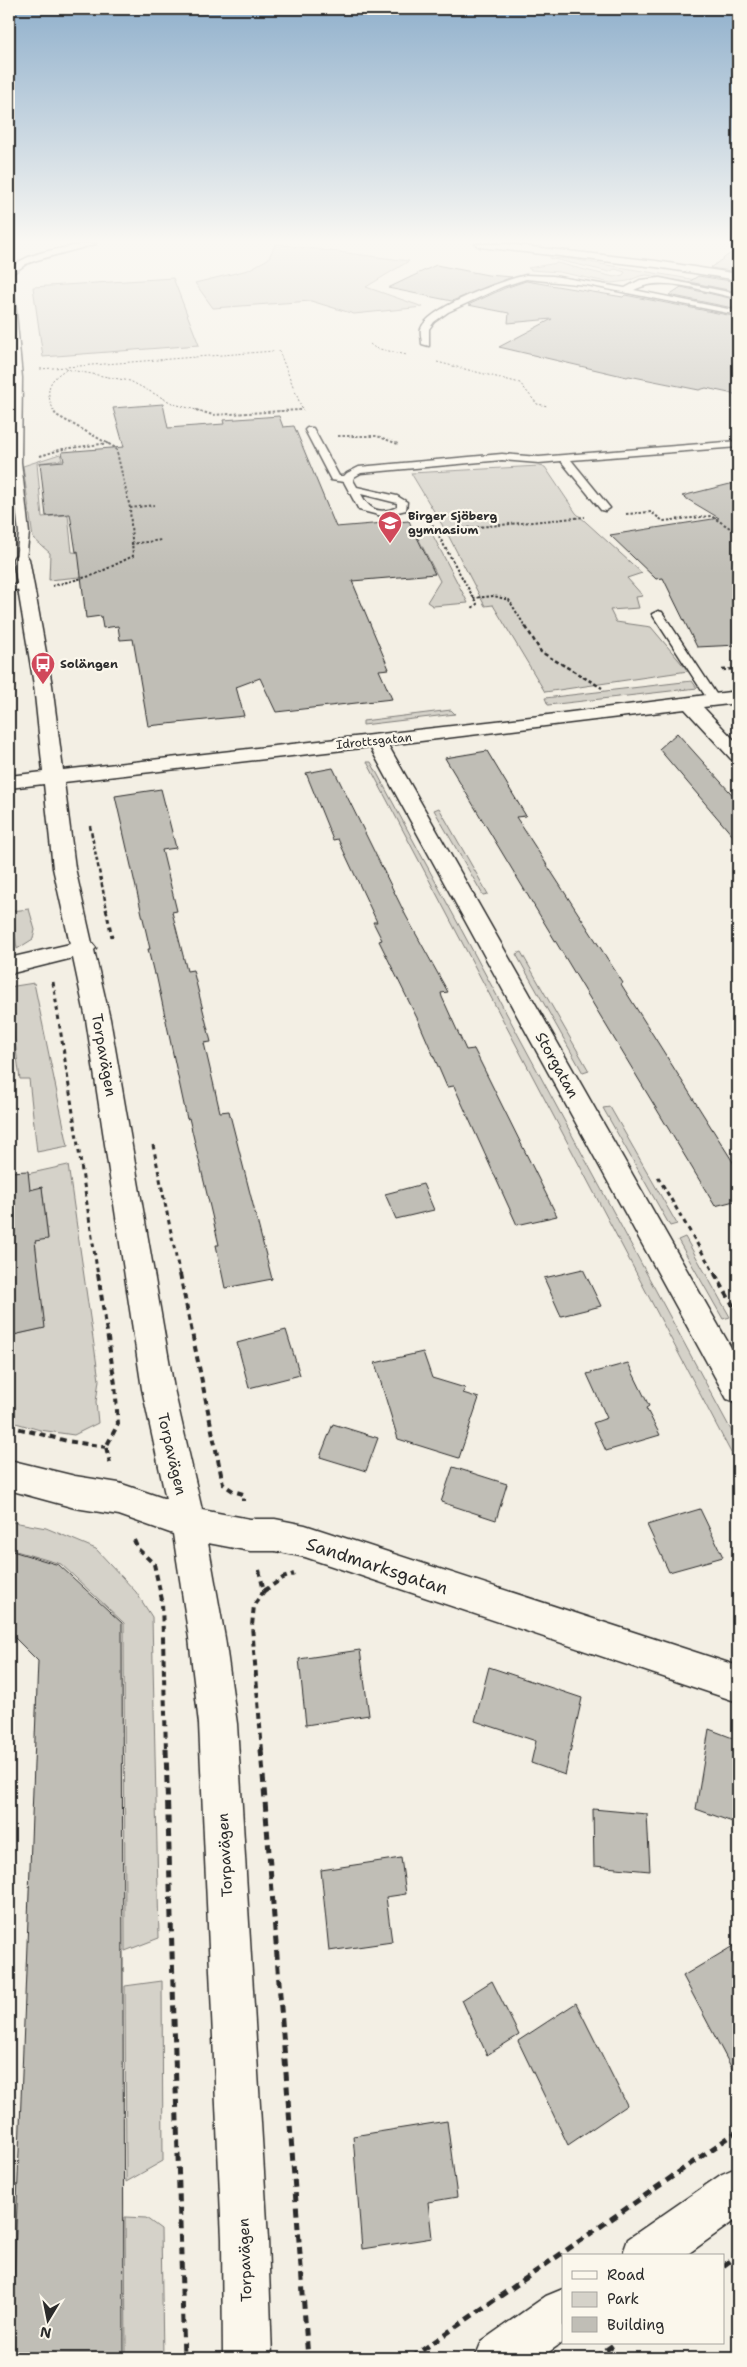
<svg xmlns="http://www.w3.org/2000/svg" width="747" height="2367" viewBox="0 0 747 2367" font-family="'Shantell Sans',sans-serif">
<style>
.green{fill:#d5d2c9;stroke:#807e7a}
.building{fill:#c0beb6;stroke:#2b2b2b}
.lines{fill:none;stroke-linecap:round;stroke-linejoin:round}
.service-casing{stroke:#2b2b2b;stroke-width:3}
.minor-casing{stroke:#2b2b2b;stroke-width:3}
.tertiary-casing{stroke:#2b2b2b;stroke-width:3}
.path-far5{stroke:#2b2b2b;stroke-width:1;stroke-dasharray:2 2;stroke-linecap:butt}
.path-far4{stroke:#2b2b2b;stroke-width:2;stroke-dasharray:2.5 2;stroke-linecap:butt}
.path-far3{stroke:#2b2b2b;stroke-width:2.5;stroke-dasharray:4 2.5;stroke-linecap:butt}
.path-far2{stroke:#2b2b2b;stroke-width:3;stroke-dasharray:4.5 4;stroke-linecap:butt}
.path-far1{stroke:#2b2b2b;stroke-width:4;stroke-dasharray:6 4.5;stroke-linecap:butt}
.path{stroke:#2b2b2b;stroke-width:5;stroke-dasharray:8 5.5;stroke-linecap:butt}
.service{fill:#fbf7ec;fill-rule:evenodd}
.minor{fill:#fbf7ec;fill-rule:evenodd}
.tertiary{fill:#fbf7ec;fill-rule:evenodd}
.labels{text-anchor:middle;stroke-width:4.5;stroke-linejoin:round;paint-order:stroke}
.far-poi-label{font-size:12px;font-weight:bold;fill:#2b2b2b;stroke:#fbf7ec;text-anchor:start}
.far-street-label{font-size:12px;fill:#2b2b2b;stroke:#fbf7ec}
.street-label{font-size:15px;fill:#2b2b2b;stroke:#fbf7ec}
.near-street-label{font-size:18px;fill:#2b2b2b;stroke:#fbf7ec}
</style>
<rect width="100%" height="100%" fill="#f3efe4"/>
<filter id="ink" filterUnits="userSpaceOnUse"><feTurbulence type="fractalNoise" baseFrequency=".02" numOctaves="2"/><feDisplacementMap in="SourceGraphic" scale="10" xChannelSelector="R" yChannelSelector="G"/><feConvolveMatrix kernelMatrix="1 2 1 2 8 2 1 2 1" color-interpolation-filters="sRGB"/></filter>
<g filter="url(#ink)">
<path class="green" d="M276,244L409,261L366,287L423,307L354,314L311,301L213,308L195,283L248,270L268,259Z
M549,258L571,259L738,287V292L647,275L640,276L628,281L611,283L559,272L531,270L528,268L557,263L614,277L623,275L625,272L615,269L609,272L601,270Z
M173,278L199,345L43,357L33,287Z
M60,454L62,460L37,463L42,517L68,515L72,552L81,553L89,576L49,580L50,553L33,538L23,466Z
M539,466L545,467L576,513L642,573L627,578L643,596L636,597L639,608L610,610L616,622L651,627L688,671L545,692L493,605L485,606L447,533L411,473Z
M429,528L468,603L433,606L427,602L440,581L416,534L393,536L390,531Z
M692,681L697,688L548,705L545,698Z
M451,710L455,714L363,725V721Z
M367,762H371L738,1443V1466Z
M439,808L488,894L483,895L434,810Z
M29,909L35,930L33,939L17,949L12,911Z
M521,952L589,1071L583,1073L516,954Z
M34,983L68,1146L37,1152L29,1079H20L12,1020H9V987Z
M610,1107L677,1224L670,1226L603,1108Z
M68,1165L99,1380L96,1402L98,1423L74,1435L40,1430L9,1421V1336L44,1328L35,1241L48,1238L42,1188L9,1194V1178Z
M685,1237L730,1317L723,1319L678,1240Z
M13,1522L46,1528L96,1549L136,1592L152,1617L159,1938L125,1951L124,1623L61,1564L9,1549V1523Z
M162,1981L163,2161L126,2182L125,1986Z
M125,2217L146,2218L161,2229L163,2358H126Z"/>
<path class="building" d="M738,248V272L710,268Z
M436,265L488,275L512,277L452,301L388,288Z
M698,276L738,282V292L689,282Z
M526,281L623,297L625,295L738,317V395L706,388L699,390L629,376L627,377L499,347L552,319L508,323L509,313L468,305L505,288Z
M681,287L738,300V309L669,295Z
M163,404L168,428L224,424L223,420L279,416L283,427L294,426L336,527L409,521L435,574L352,581L389,669L379,670L392,699L276,712L260,678L236,687L244,716L148,726L133,639L120,640L118,626L103,628L101,616L86,618L78,551L76,552L70,514L46,516L40,463L64,461L62,452L124,447L113,408Z
M738,482V645L697,647L663,578L656,579L610,535L719,518L682,496Z
M677,733L738,801V842L659,749Z
M487,751L526,816L516,817L623,983L621,984L738,1170V1200L715,1206L445,758Z
M333,768L406,916L448,992L441,993L442,997L466,1050L474,1049L557,1216L517,1225L454,1086L447,1087L418,1020L379,941L382,940L373,922H377L338,839L333,840L306,773Z
M161,789L176,848L162,850L177,911L172,912L187,971L193,970L211,1042L204,1043L220,1112L229,1111L272,1279L225,1288L216,1245H219L189,1118L187,1119L156,974H154L148,949H150L115,796Z
M28,1171L30,1190L42,1187L48,1239L35,1241L45,1328L9,1336V1172Z
M423,1184L434,1210L396,1219L385,1194Z
M583,1269L601,1306L561,1316L544,1278Z
M286,1330L300,1375L249,1388L237,1343Z
M423,1352L432,1378L465,1388L463,1393L479,1398L459,1458L398,1439L375,1363Z
M628,1363L649,1406L646,1408L660,1435L606,1451L593,1423L607,1418L587,1374Z
M333,1424L378,1438L366,1471L320,1457Z
M453,1467L507,1484L496,1520L441,1502Z
M700,1509L723,1557L669,1572L647,1525Z
M9,1550L59,1565L122,1623L124,2358H11L38,1661L9,1632Z
M360,1650L369,1715L306,1725L299,1659Z
M489,1667L582,1698L565,1775L531,1763L536,1741L475,1721Z
M709,1729L738,1740V1824L696,1809Z
M593,1809L647,1814L650,1871L594,1866Z
M401,1858L406,1894L386,1897L392,1942L329,1951L321,1870Z
M738,1943V2080L683,1976Z
M492,1981L519,2035L487,2055L462,2000Z
M576,2003L627,2105L568,2145L518,2041Z
M447,2121L457,2197L428,2202L432,2238L362,2249L353,2136Z"/>
<g class="lines">
<defs>
<path id="service" d="M85,244H96L37,260L26,264L9,276V270C27,251 61,249 85,244Z
M526,275L553,276L625,288L640,280L660,278L738,294V298C706,293 663,274 634,290L738,311V315L587,285L526,279L504,286L448,312L434,322L429,329V346L422,344C422,340 420,333 421,329C428,307 504,280 526,275Z
M9,277L13,279L22,378L21,462L29,533L26,559L21,562L16,559L19,533L11,462L14,378L9,320Z
M307,428H313L339,476H344L347,473L359,467L502,454L539,457L738,441V447L571,460L610,508L605,511L601,510L561,461L539,463L502,460L361,473L354,477L353,480L357,487L397,496L407,502L406,510L382,516L359,510L344,482L331,480L305,430ZM361,494L397,503V507C379,515 369,510 361,494Z
M24,583L30,586L28,588L9,591V585Z
M658,611L662,612L720,700L718,703H710L708,700L652,614Z"/>
<path id="minor" d="M21,554L27,556L29,559L52,685L63,770L540,716L738,691V703L703,707L738,744V761L731,759L685,709L388,745L738,1360V1403L727,1399L370,747L64,782L75,868L92,943L96,948L94,950L110,1019L174,1389L202,1510L250,1519H275L305,1525L738,1666V1702L305,1557L275,1551H250L208,1543L225,1638L237,1724L268,2239L272,2358H223L222,2239L199,1724L189,1638L173,1534L119,1515L75,1508L9,1490V1460L75,1476L119,1483L166,1499L142,1389L86,1019L73,958L9,974V958L70,944L53,868L44,784L9,788V776L43,772L34,685L13,559L15,556Z
M738,2167V2218L685,2256H622L628,2239L722,2174Z
M563,2289V2342L540,2358H475L482,2341L546,2296Z"/>
<path id="tertiary" d="M475,244H505L656,261L738,274V280L656,267L480,247Z"/>
</defs>
<use href="#service" class="service-casing"/>
<use href="#minor" class="minor-casing"/>
<use href="#tertiary" class="tertiary-casing"/>
<path class="path-far5" d="M370,344L375,348L407,355
M279,351L303,411
M437,362L520,383L537,404L548,406
M40,369L274,351
M65,369L130,381L174,404L200,411
M54,411C45,392 47,381 65,370
M278,411L302,410"/>
<path class="path-far4" d="M196,410L213,415L300,410
M338,436H377L398,444
M40,456L63,449L109,443
M130,508L154,505
M626,514L651,512L663,521L711,516L738,533
M422,516L432,524L477,604L471,609
M436,531L585,517
M131,544L162,540
M52,586L94,575L133,556L130,508L116,448L56,415L53,410
M473,598L494,596L509,600L526,628"/>
<path class="path-far3" d="M526,627L541,652L602,688
M722,670L738,669
M90,826L107,910"/>
<path class="path-far2" d="M106,909L112,937
M53,982L98,1276
M153,1145L180,1276
M658,1177L716,1276"/>
<path class="path-far1" d="M98,1274L115,1384L118,1424L106,1447L110,1463
M180,1274L223,1484L233,1491L243,1494V1501
M715,1274L738,1314
M9,1426L67,1441L106,1447
M134,1540L138,1549L154,1564L162,1600L166,1751
M259,1570L264,1591L254,1605L252,1626L262,1751
M264,1591L283,1578L294,1574"/>
<path class="path" d="M166,1749L184,2358
M261,1749L308,2358
M723,2266L738,2255
M411,2358L738,2131
M595,2358L616,2343"/>
<use href="#service" class="service"/>
<use href="#minor" class="minor"/>
<use href="#tertiary" class="tertiary"/>
</g>
</g>
<linearGradient id="sky" x2="0" y2="1"><stop stop-color="#90b0cc"/><stop offset="0.42" stop-color="#faf8f3"/><stop offset="1" stop-color="#faf8f3" stop-opacity="0"/></linearGradient>
<rect width="747" height="575" fill="url(#sky)"/>
<defs>
<symbol id="school-pin" viewBox="-11 -11 22 30"><path d="M0 17L-7.5 6A9.5 9.5 0 1 1 7.5 6Z" fill="#d1495b" stroke="#fbf7ec"/><path d="M0-5L7-2L0 1L-7-2ZM-4 1L0 2.5L4 1V4Q0 6-4 4Z" fill="#fff"/></symbol>
<symbol id="bus-pin" viewBox="-11 -11 22 30"><path d="M0 17L-7.5 6A9.5 9.5 0 1 1 7.5 6Z" fill="#d1495b" stroke="#fbf7ec"/><path d="M-5-6H5V4H4V6H2V4H-2V6H-4V4H-5ZM-3.5-4V0h7V-4ZM-3.5 1.2v1.5H-2V1.2ZM2 1.2v1.5H3.5V1.2Z" fill="#fff"/></symbol>
</defs>
<g fill-rule="evenodd">
<use href="#school-pin" x="376" y="509" width="28" height="38"/>
<use href="#bus-pin" x="29" y="650" width="28" height="38"/>
</g>
<g class="labels">
<g class="far-poi-label">
<text x="408" y="520">Birger Sjöberg<tspan x="408" dy="14">gymnasium</tspan></text>
<text x="60" y="668">Solängen</text>
</g>
<g class="far-street-label">
<text transform="translate(374 741) rotate(-6)" y="4">Idrottsgatan</text>
</g>
<g class="street-label">
<text transform="translate(104 1055) rotate(80)" y="5">Torpavägen</text>
<text transform="translate(557 1065) rotate(61)" y="5">Storgatan</text>
<text transform="translate(172 1454) rotate(77)" y="5">Torpavägen</text>
<text transform="translate(225 1855) rotate(-93)" y="5">Torpavägen</text>
<text transform="translate(245 2260) rotate(-92)" y="5">Torpavägen</text>
</g>
<g class="near-street-label">
<text transform="translate(377 1566) rotate(18)" y="6">Sandmarksgatan</text>
</g>
</g>
<rect width="747" height="2367" fill="none" stroke="#fbf7ec" stroke-width="30"/>
<rect x="15" y="15" width="717" height="2337" fill="none" stroke="#2b2b2b" stroke-width="2" filter="url(#ink)"/>
<rect x="562" y="2254" width="162" height="90" fill="#fbf7ec" stroke="#a8a59f"/>
<rect x="572" y="2271" width="25" height="8" fill="#fbf7ec" stroke="#a8a59f"/>
<text x="607" y="2280" font-size="15" fill="#2b2b2b">Road</text>
<rect x="572" y="2292" width="25" height="15" fill="#d5d2c9" stroke="#a8a59f"/>
<text x="607" y="2304" font-size="15" fill="#2b2b2b">Park</text>
<rect x="572" y="2317" width="25" height="15" fill="#c0beb6" stroke="#a8a59f"/>
<text x="607" y="2330" font-size="15" fill="#2b2b2b">Building</text>
<g transform="translate(48 2320) rotate(190)" stroke="#fbf7ec" stroke-width="4" paint-order="stroke">
<path d="M0-4L9 19L0 12L-9 19Z" fill="#2b2b2b"/>
<text y="-8" font-size="14" font-weight="bold" text-anchor="middle" fill="#2b2b2b">N</text>
</g>
</svg>
